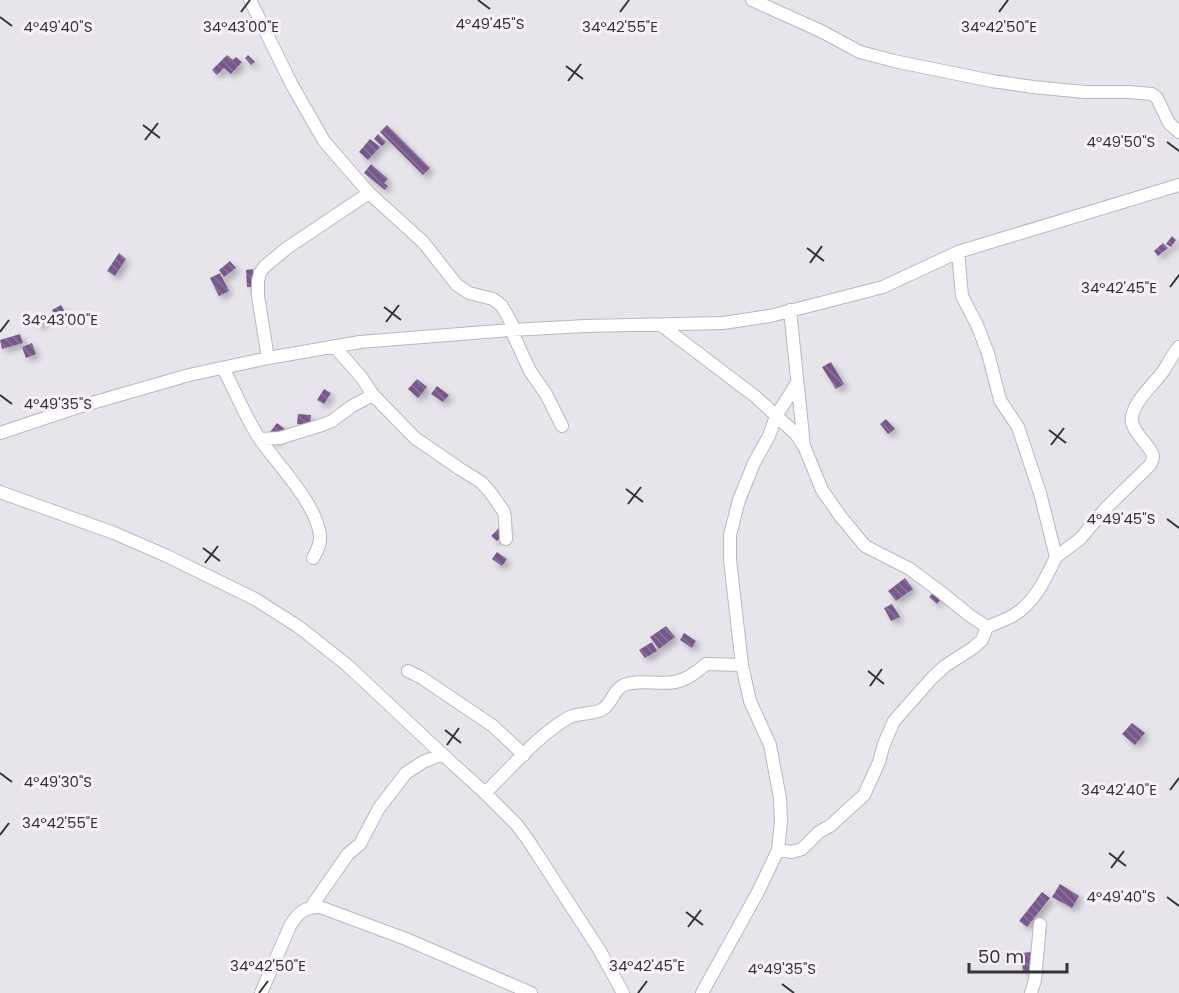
<svg xmlns="http://www.w3.org/2000/svg" width="1179" height="993" viewBox="0 0 1179 993" font-family="Poppins,sans-serif">
<style>
.building{fill:url(#building-back-hatch);filter:url(#shadow)}
.lines{fill:none;stroke-linecap:round;stroke-linejoin:round}
.minor-casing{stroke:#bbb7be;stroke-width:14}
.minor{stroke:#fff;stroke-width:12}
.ticks{fill:none;stroke:#343336;stroke-width:2}
.ticks-label{font-size:15px;text-anchor:middle;fill:#343336;stroke:#f6f1f9;stroke-width:6;stroke-linejoin:round;paint-order:stroke}
</style>
<defs>
<pattern id="building-back-hatch" width="6" height="6" patternUnits="userSpaceOnUse" patternTransform="scale(1.5)"><rect width="6" height="6" fill="#77598a"/><path d="M-1 5l2 2M0 0l6 6M5-1l2 2" fill="none" stroke="#8a7398"/></pattern>
<filter id="shadow"><feDropShadow dx="4" dy="4" stdDeviation="3" flood-color="#0004"/></filter>
</defs>
<rect width="100%" height="100%" fill="#e8e4ec"/>
<path class="building" d="M227,55L233,60L236,57L242,62L231,74L224,68L217,75L212,70Z
M248,55L255,62L251,65L245,58Z
M387,125L430,168L423,175L380,132Z
M378,134L386,142L382,146L374,139Z
M370,139L380,147L368,160L359,152Z
M371,164L388,179L384,183L388,186L385,190L364,173Z
M1172,236L1176,240L1171,247L1166,244Z
M1163,243L1168,248L1158,256L1154,251Z
M119,253L126,259L115,276L107,271Z
M230,261L236,268L224,277L219,270Z
M253,269L254,287H247L246,270Z
M220,273L229,291L219,296L210,278Z
M61,305L67,315L58,320L52,310Z
M41,313L44,324L38,326L34,315Z
M20,334L23,343L2,349L0,340Z
M32,343L36,354L26,358L22,347Z
M831,362L844,384L836,389L822,367Z
M417,379L427,387L418,398L408,389Z
M437,386L449,395L443,402L431,394Z
M324,389L331,393L324,404L317,400Z
M298,414L311,415L310,426L297,424Z
M886,419L895,429L888,434L880,424Z
M277,423L285,429L275,442L267,436Z
M502,525L508,530L497,541L491,536Z
M497,552L507,559L502,566L492,559Z
M905,578L913,589L896,601L888,591Z
M934,592L941,599L937,604L929,597Z
M892,604L900,617L891,621L884,608Z
M666,626L675,637L659,649L650,637Z
M684,633L696,641L692,648L680,640Z
M652,642L657,651L645,658L639,650Z
M1132,723L1145,733L1135,745L1122,734Z
M1060,884L1079,896L1072,908L1052,897Z
M1042,892L1050,898L1027,927L1019,921Z
M1032,952L1034,970L1023,972L1021,953Z"/>
<g class="lines">
<defs>
<path id="minor" d="M250,0L292,85L324,141L369,193L423,242L457,285L469,293L493,299L502,306L512,324V331
M752,0L821,31L860,52L894,61L992,81L1033,87L1085,92H1129L1152,94L1157,98L1169,123L1179,132
M790,310L804,446L822,490L841,517L865,546L910,569L942,593L969,615L987,627
M661,325L756,397L796,434L803,445
M511,330L530,371L546,394L562,426
M334,346L362,378L373,395L415,438L460,469L481,482L490,492L504,512L505,519L506,539
M268,358L258,296V281L260,273L264,267L287,248L369,193
M223,368C235,391 245,416 259,438C277,464 317,504 320,536C321,544 317,551 313,558
M0,433L78,407L189,375L268,358L360,342L511,330L586,326L723,323L770,316L883,287L958,252L1179,185
M260,439L280,438L322,425L332,421L352,406L373,395
M0,492L114,533L167,556L255,599L299,627L347,665L442,754L485,793L517,825L528,840L600,951L623,993
M1056,557L1080,539L1107,507L1150,465C1152,462 1153,459 1153,456C1151,445 1129,431 1132,416C1136,398 1154,385 1164,370C1169,362 1173,354 1179,347
M408,671L422,678L493,726L524,755
M485,793C510,769 538,735 568,718C578,712 594,715 603,709C612,703 614,689 624,685C640,679 658,685 675,682C687,680 697,672 706,664L742,665
M778,850L792,852L802,849L819,832L830,826L864,795L879,762L884,744L894,721L932,678L945,666L973,648L982,640L987,627C996,623 1006,620 1014,615C1035,602 1046,578 1056,557L1040,493L1018,427L1000,400L988,353L977,325L962,296L958,252
M311,907L348,854L360,844L379,808L406,773L423,762L442,754
M261,993L290,926C297,914 305,906 320,907L406,939L531,993
M702,993L758,892L778,850L781,822L780,798L770,745L750,701L742,665L730,560V535L739,500L754,463L769,436L776,416L797,383
M1031,993L1035,980L1040,924"/>
</defs>
<use href="#minor" class="minor-casing"/>
<use href="#minor" class="minor"/>
</g>
<path class="ticks" d="M478,0L490,9M241,12L250,0M620,12L629,0M999,12L1008,0M0,17L12,26M566,66L583,79M568,81L581,64M143,125L160,138M145,140L158,123M1167,142L1179,151M807,248L824,261M810,263L822,246M1170,287L1179,275M384,307L401,320M386,322L399,305M0,332L9,320M0,395L12,404M1049,430L1066,443M1051,445L1064,428M626,489L643,502M628,504L641,487M1167,519L1179,528M203,548L220,561M205,563L218,546M868,671L884,684M870,686L882,669M445,730L461,743M447,745L459,728M0,773L12,782M1170,790L1179,778M0,835L9,823M1109,853L1126,866M1111,868L1124,851M1167,897L1179,906M686,912L703,925M688,927L701,910M782,984L794,993M259,993L268,981M638,993L647,981"/>
<g class="ticks-label">
<text x="490" y="29">4°49'45"S</text>
<text x="58" y="32">4°49'40"S</text>
<text x="241" y="32">34°43'00"E</text>
<text x="620" y="32">34°42'55"E</text>
<text x="999" y="32">34°42'50"E</text>
<text x="1121" y="147">4°49'50"S</text>
<text x="1119" y="293">34°42'45"E</text>
<text x="60" y="325">34°43'00"E</text>
<text x="58" y="409">4°49'35"S</text>
<text x="1121" y="524">4°49'45"S</text>
<text x="58" y="787">4°49'30"S</text>
<text x="1119" y="795">34°42'40"E</text>
<text x="60" y="828">34°42'55"E</text>
<text x="1121" y="902">4°49'40"S</text>
<text x="268" y="971">34°42'50"E</text>
<text x="647" y="971">34°42'45"E</text>
<text x="782" y="974">4°49'35"S</text>
</g>
<path d="M969 963v9h98v-9" fill="none" stroke="#343336" stroke-width="3"/>
<text x="978" y="963" font-size="18" fill="#343336" stroke="#f6f1f9" stroke-width="4.5" paint-order="stroke">50 m</text>
</svg>
